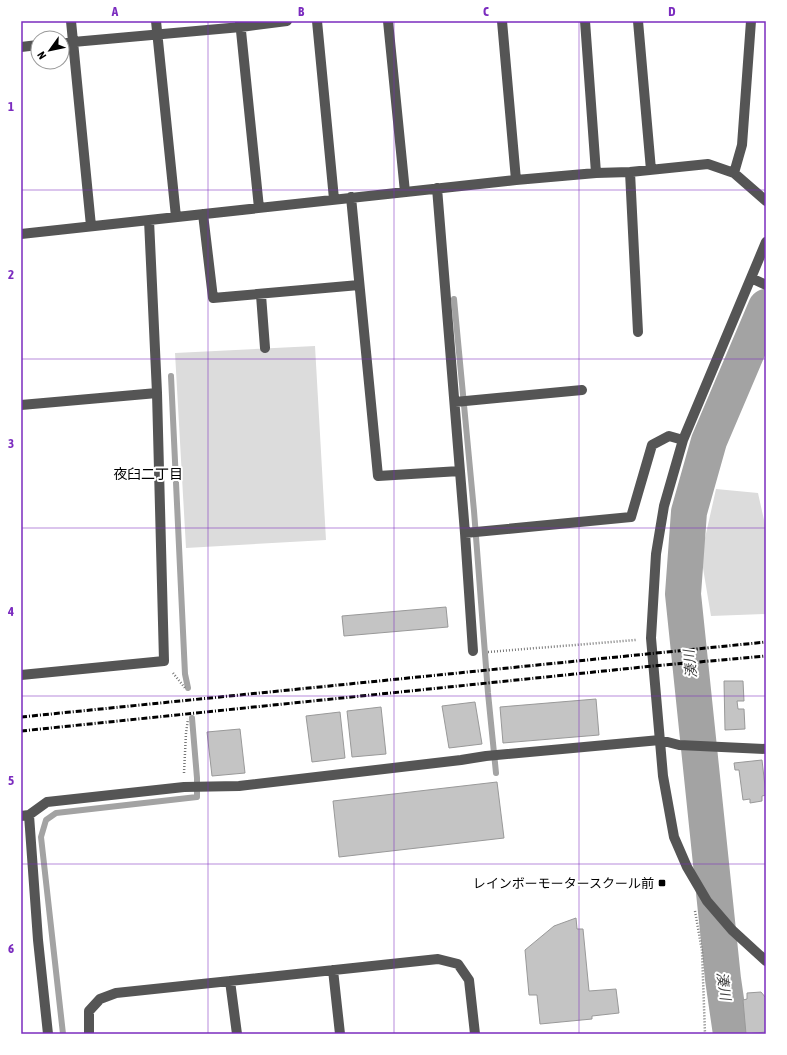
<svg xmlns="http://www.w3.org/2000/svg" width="787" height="1055" viewBox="0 0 787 1055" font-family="'Asap Condensed','Noto Sans JP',sans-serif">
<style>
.green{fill:#dcdcdc}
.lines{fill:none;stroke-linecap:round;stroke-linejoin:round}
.stream{stroke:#a3a3a3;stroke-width:6}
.river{stroke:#a3a3a3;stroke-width:36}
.building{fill:#c4c4c4;stroke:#999}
.path{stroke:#777;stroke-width:2.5;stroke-dasharray:1 2;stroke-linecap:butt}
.minor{stroke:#555;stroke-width:10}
.rail{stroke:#000;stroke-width:3;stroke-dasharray:6 2 1 2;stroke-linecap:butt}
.grid{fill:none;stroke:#7b2cbf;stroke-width:1;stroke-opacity:0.55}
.poi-dot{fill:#000;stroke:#fff;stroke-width:1.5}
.labels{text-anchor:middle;stroke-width:4;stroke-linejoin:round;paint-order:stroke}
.poi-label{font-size:13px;fill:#000;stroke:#fff;text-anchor:end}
.neighbourhood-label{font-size:14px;fill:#000;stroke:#fff}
.water-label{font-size:14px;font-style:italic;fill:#444;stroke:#fff}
.neatline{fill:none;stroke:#7b2cbf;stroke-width:1.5}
.grid-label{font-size:13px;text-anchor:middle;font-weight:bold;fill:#7b2cbf}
</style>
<rect width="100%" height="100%" fill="#fff"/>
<path class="green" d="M315,346L326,540L186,548L175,353Z
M716,489L758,493L766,529V614L711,616L701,556Z"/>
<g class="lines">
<path class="stream" d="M454,299L474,511L488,693L496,773
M171,376L185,674L188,688
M63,1034L41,837L46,820L56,813L197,797V778L192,718"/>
<path class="river" d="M731,1034L723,979L683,594L689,512L709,441L766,307"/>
</g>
<path class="building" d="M446,607L448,627L344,636L342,616Z
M724,681H743L744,701H737L738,709H744L745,729L725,730Z
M596,699L599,735L503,743L500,707Z
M475,702L482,744L449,748L442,706Z
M381,707L386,754L352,757L347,711Z
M340,712L345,758L312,762L306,716Z
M240,729L245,773L212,776L207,732Z
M762,760L766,795L762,796V801L750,803V799L743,800L739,770H735L734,763Z
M497,782L504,838L339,857L333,801Z
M576,918L577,929H583L589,991L616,989L619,1013L592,1016V1019L540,1024L537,995H529L525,950L554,926Z
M761,992L766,998V1032L746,1034L743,1000L747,999V993Z"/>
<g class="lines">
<path class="path" d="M488,652L636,640
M173,673L185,688
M184,773L186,733L188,719
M695,911L702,951L705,1034"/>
<path class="minor" d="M71,21L91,226
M156,21L176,217
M240,21L259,208
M317,21L334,199
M388,21L405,192
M502,21L516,180
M585,21L596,173
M638,21L651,170
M62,43L241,27L287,21
M21,47L38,45
M630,172L638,332
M734,173L742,145L751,21
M437,188L465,533L473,651
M351,197L378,476L460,471
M203,214L213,298L359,285
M21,234L516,180L596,173L630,172L708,164L734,173L766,201
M766,242L683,440L664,506L656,554L651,638L663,776L674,837L687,867L707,901L732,930L766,961
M751,278L766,285
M261,295L265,348
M455,402L582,390
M21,405L157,393
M465,533L631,517L652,445L669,436L683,440
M21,675L164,661L157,393L149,220
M29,815L38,940L48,1034
M21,816L29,815L47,802L184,787L239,786L461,760L486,756L660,740L679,745L766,749
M333,970L340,1034
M230,981L237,1034
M89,1034V1011L100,999L116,993L438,959L458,964L469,980L475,1034"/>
<path class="rail" d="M21,717L766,642
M21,731L653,666L766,656"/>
</g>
<path class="grid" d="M208,21V1034M394,21V1034M579,21V1034M21,190H766M21,359H766M21,528H766M21,696H766M21,864H766"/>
<rect class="poi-dot" x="658" y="879" width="8" height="8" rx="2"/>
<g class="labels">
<g class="poi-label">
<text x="654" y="888">レインボーモータースクール前</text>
</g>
<g class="neighbourhood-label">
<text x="148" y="479">夜臼二丁目</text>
</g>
<g class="water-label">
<text transform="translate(690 664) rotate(-96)" y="5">湊川</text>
<text transform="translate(724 986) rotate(82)" y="5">湊川</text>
</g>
</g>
<rect width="787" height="1055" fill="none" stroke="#ffffff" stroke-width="44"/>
<g transform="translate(50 50) rotate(237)"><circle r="19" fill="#ffffff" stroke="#999999"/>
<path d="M0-3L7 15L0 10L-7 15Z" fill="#000000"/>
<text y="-6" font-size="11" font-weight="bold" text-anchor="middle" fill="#000000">N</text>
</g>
<rect x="22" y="22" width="743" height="1011" class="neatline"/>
<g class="grid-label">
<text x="115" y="16">A</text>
<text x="301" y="16">B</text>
<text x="486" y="16">C</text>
<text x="672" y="16">D</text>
<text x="11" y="111">1</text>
<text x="11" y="279">2</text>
<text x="11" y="448">3</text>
<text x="11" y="616">4</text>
<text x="11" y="785">5</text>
<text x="11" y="953">6</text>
</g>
</svg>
